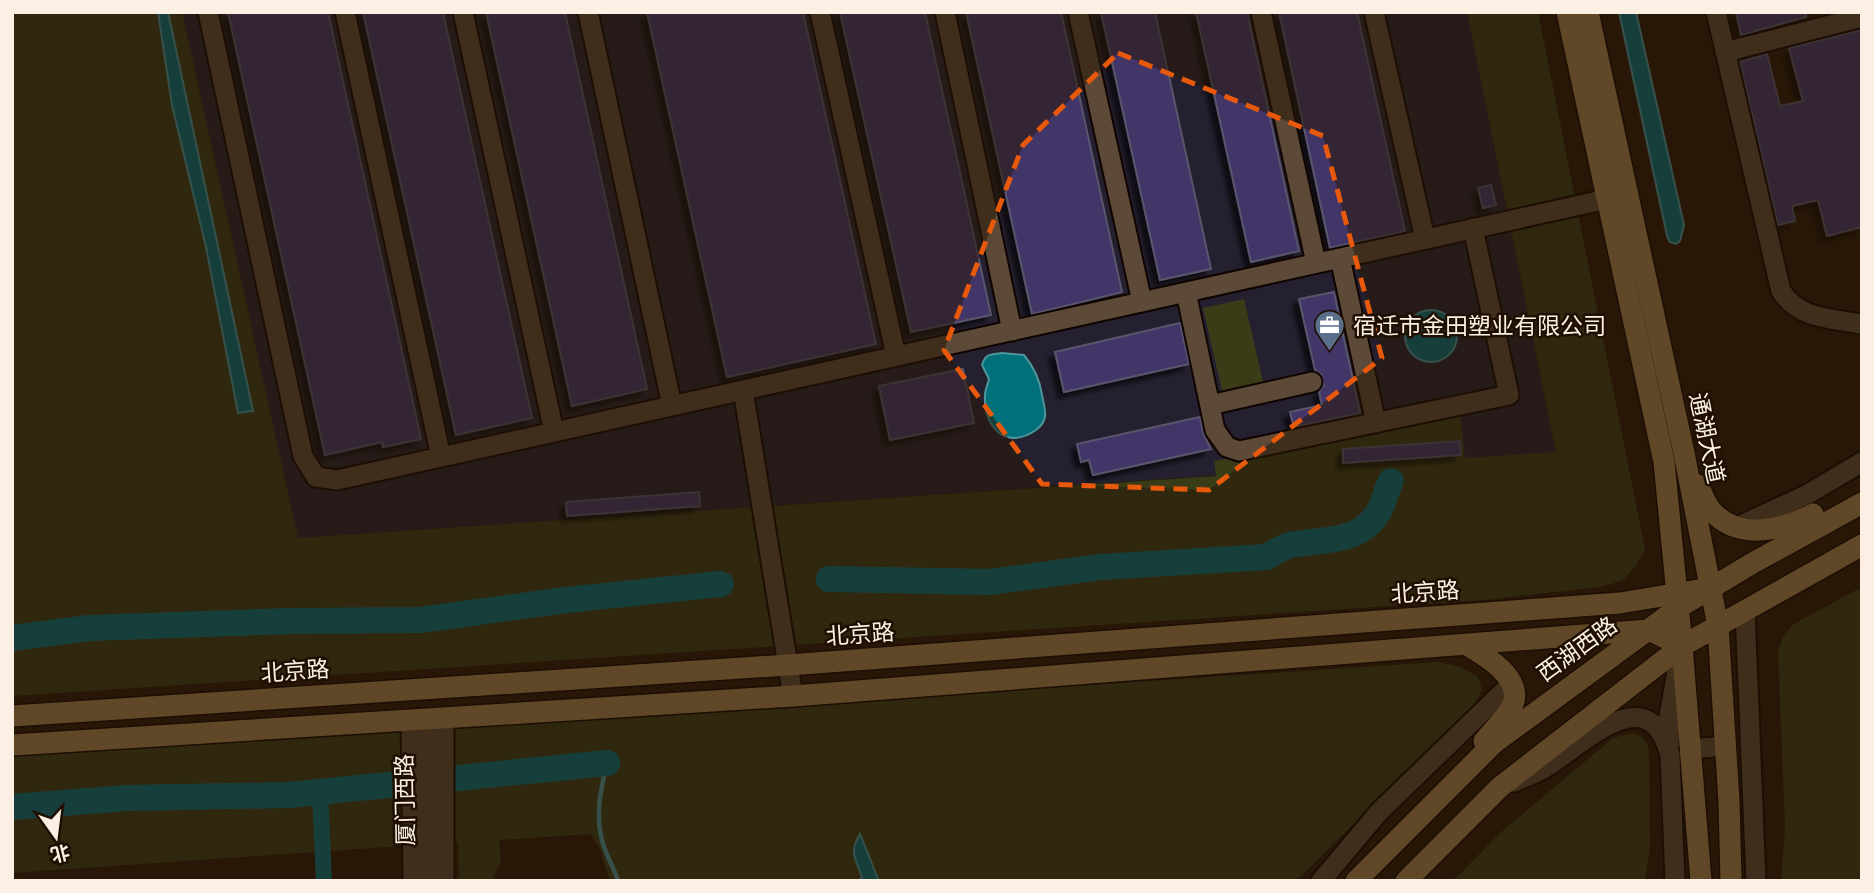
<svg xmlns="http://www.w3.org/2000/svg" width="1874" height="893" viewBox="0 0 1874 893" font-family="'IBM Plex Sans','Noto Sans SC',sans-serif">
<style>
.industrial{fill:#25202f}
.green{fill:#3a3c18}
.water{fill:#00707b;stroke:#4c969b;stroke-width:2}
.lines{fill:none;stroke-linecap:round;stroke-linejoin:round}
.stream{stroke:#4c969b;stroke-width:4.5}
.canal{stroke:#00707b;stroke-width:16}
.river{stroke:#00707b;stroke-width:26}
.building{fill:#423668;stroke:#59556c;stroke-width:2;filter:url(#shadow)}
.minor-casing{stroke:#100400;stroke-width:23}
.major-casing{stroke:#100400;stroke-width:24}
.minor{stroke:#5c4937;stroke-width:19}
.major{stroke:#a4814e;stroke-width:21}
.marked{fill:none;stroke:#e8590c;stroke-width:5;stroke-dasharray:14 9;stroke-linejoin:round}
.labels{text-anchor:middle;stroke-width:5;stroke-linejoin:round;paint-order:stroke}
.poi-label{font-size:23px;fill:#fcf0e5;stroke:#1e0f01;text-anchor:start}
.street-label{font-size:23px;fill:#fcf0e5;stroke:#1e0f01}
</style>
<defs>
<filter id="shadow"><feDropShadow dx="-6" dy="6" stdDeviation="2" flood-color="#0009"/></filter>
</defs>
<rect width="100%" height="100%" fill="#281807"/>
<path class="industrial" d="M182,12H1467L1556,452L298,538Z"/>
<path class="green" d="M12,12H182L298,538L1216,476L1214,461L1460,412L1465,458L1556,452L1467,12H1538L1645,550L1635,567L1622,581L1599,587L1482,600L12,696Z
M1244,299L1264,386L1223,395L1203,308Z
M1862,587V881H1781L1785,827L1778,650L1784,635L1794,624Z
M1439,662L1461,667L1478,677L1482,690L1474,704L1296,881H879L860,835L853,854L862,877L859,881H610L599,846L590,834L499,840L501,860L492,881H459L458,842L12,873V756Z
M1633,733L1642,737L1648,746L1649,762L1650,846L1645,881H1453L1499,834L1613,738Z"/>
<path class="water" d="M158,12H168L253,411L238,413L206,247L172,105Z
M1619,12H1636L1684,225L1680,241L1676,244L1670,242L1667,236Z
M1405 336a26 26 0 1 1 52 0a26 26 0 1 1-52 0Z
M1002,353L1024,355C1033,366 1040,381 1042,395C1043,401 1046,410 1045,417C1044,422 1040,427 1036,430C1006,451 983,427 985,395C985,390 988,384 989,379L982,365C985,354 991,354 1002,353Z
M860,834L879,881H859L862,877C855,858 849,852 860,834Z"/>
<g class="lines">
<path class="stream" d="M607,763C601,788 595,815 602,840C605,854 614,867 618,881"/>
<path class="canal" d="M320,792L324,881"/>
<path class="river" d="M829,579L990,582L1101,567L1267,557C1276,551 1285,545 1296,544C1327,539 1360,543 1379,511C1384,502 1386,490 1391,481
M12,638L89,628L290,621L420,620L566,600L721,584
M12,807L127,798L288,795L607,763"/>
</g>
<path class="building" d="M228,12H328L421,439L383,447L382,442L325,455Z
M363,12H443L532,418L456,435Z
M486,12H565L647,389L572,406Z
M647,12H803L876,344L727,377Z
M840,12H925L991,315L911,332Z
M966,12H1061L1122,292L1032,314Z
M1101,12H1155L1211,269L1160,280Z
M1196,12H1247L1299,251L1251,262Z
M1279,12H1357L1405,231L1330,248Z
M1736,12H1806V17L1741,35Z
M1862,30V227L1827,236L1818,200L1792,206L1795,221L1778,225L1740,62L1767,54L1780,106L1803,101L1789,48Z
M1491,185L1496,205L1483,208L1478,188Z
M1334,292L1360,413L1294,427L1290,412L1322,405L1319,392L1324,385L1321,374L1315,370L1299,299Z
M1180,323L1189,364L1064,392L1055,352Z
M963,369L974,423L890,440L879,386Z
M1200,417L1203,433L1211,449L1093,475L1089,460L1081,462L1077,444Z
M1460,441L1461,455L1343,463V449Z
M699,492L700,506L567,516L566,502Z"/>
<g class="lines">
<defs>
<path id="minor" d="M208,12L303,456L316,477L337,480L1607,199
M345,12L441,457
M463,12L554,432
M588,12L672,406
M820,12L896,356
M945,12L1012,331
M1078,12L1142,302
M1261,12L1316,263
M1374,12L1425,239
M1716,12L1781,291C1799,319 1829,318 1860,324
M1725,52L1862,17
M1340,258L1376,423
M1186,292L1215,430L1227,447L1239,451L1509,395L1473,228
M743,390L793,696
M1210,405L1312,382
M1739,526L1808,494L1862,462
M1745,611L1756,881
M444,718V881
M428,719L431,881
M411,720L413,881
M1669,745V716L1679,661
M1690,749L1726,746
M1514,782C1525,777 1538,773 1548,766C1587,741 1649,677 1670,755L1675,881
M1321,881L1379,812L1511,684"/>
<path id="major" d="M1567,12L1664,462L1682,646L1701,881
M1588,12L1684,453L1718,626L1729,802L1731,881
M1698,485C1702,493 1705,503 1711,510C1738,542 1782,530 1813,514
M1467,645C1484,655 1520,676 1514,701C1510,715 1493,730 1484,741
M12,716L788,665L1620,603L1710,588
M12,745L793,696L1649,630L1682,646
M1356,881L1494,743L1678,608L1751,564L1862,503
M1406,881L1500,787L1682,646L1862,545"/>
</defs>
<use href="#minor" class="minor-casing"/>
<use href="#major" class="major-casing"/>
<use href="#minor" class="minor"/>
<use href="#major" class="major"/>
</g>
<path d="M0 0H1874V893H0ZM1118,53L1323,136L1382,358L1209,490L1042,484L944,350L1023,145Z" fill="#281807" fill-opacity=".55" fill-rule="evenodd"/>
<path class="marked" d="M1118,53L1323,136L1382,358L1209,490L1042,484L944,350L1023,145Z"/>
<defs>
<symbol id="office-pin" viewBox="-11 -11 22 30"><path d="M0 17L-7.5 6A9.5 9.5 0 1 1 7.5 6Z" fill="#5c6f8a" stroke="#1e0f01"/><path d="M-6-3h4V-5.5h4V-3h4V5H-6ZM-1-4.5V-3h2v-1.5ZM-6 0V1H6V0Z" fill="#fff"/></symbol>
</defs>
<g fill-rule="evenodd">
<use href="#office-pin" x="1312" y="308" width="35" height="47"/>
</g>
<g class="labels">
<g class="poi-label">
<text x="1353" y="334">宿迁市金田塑业有限公司</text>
</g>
<g class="street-label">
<text transform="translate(1707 438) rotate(78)" y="8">通湖大道</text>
<text transform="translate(1425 592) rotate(-4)" y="8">北京路</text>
<text transform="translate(860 634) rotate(-4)" y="8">北京路</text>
<text transform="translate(1577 649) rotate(-36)" y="8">西湖西路</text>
<text transform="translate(295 671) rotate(-4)" y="8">北京路</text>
<text transform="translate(405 800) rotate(-91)" y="8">厦门西路</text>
</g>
</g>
<rect width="1874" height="893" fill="none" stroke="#fcf0e5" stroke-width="28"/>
<g transform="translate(56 837) rotate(166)" stroke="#1e0f01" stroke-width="5" paint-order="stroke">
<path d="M0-5L12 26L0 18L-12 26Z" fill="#fcf0e5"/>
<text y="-10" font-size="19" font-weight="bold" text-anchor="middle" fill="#fcf0e5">北</text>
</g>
</svg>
